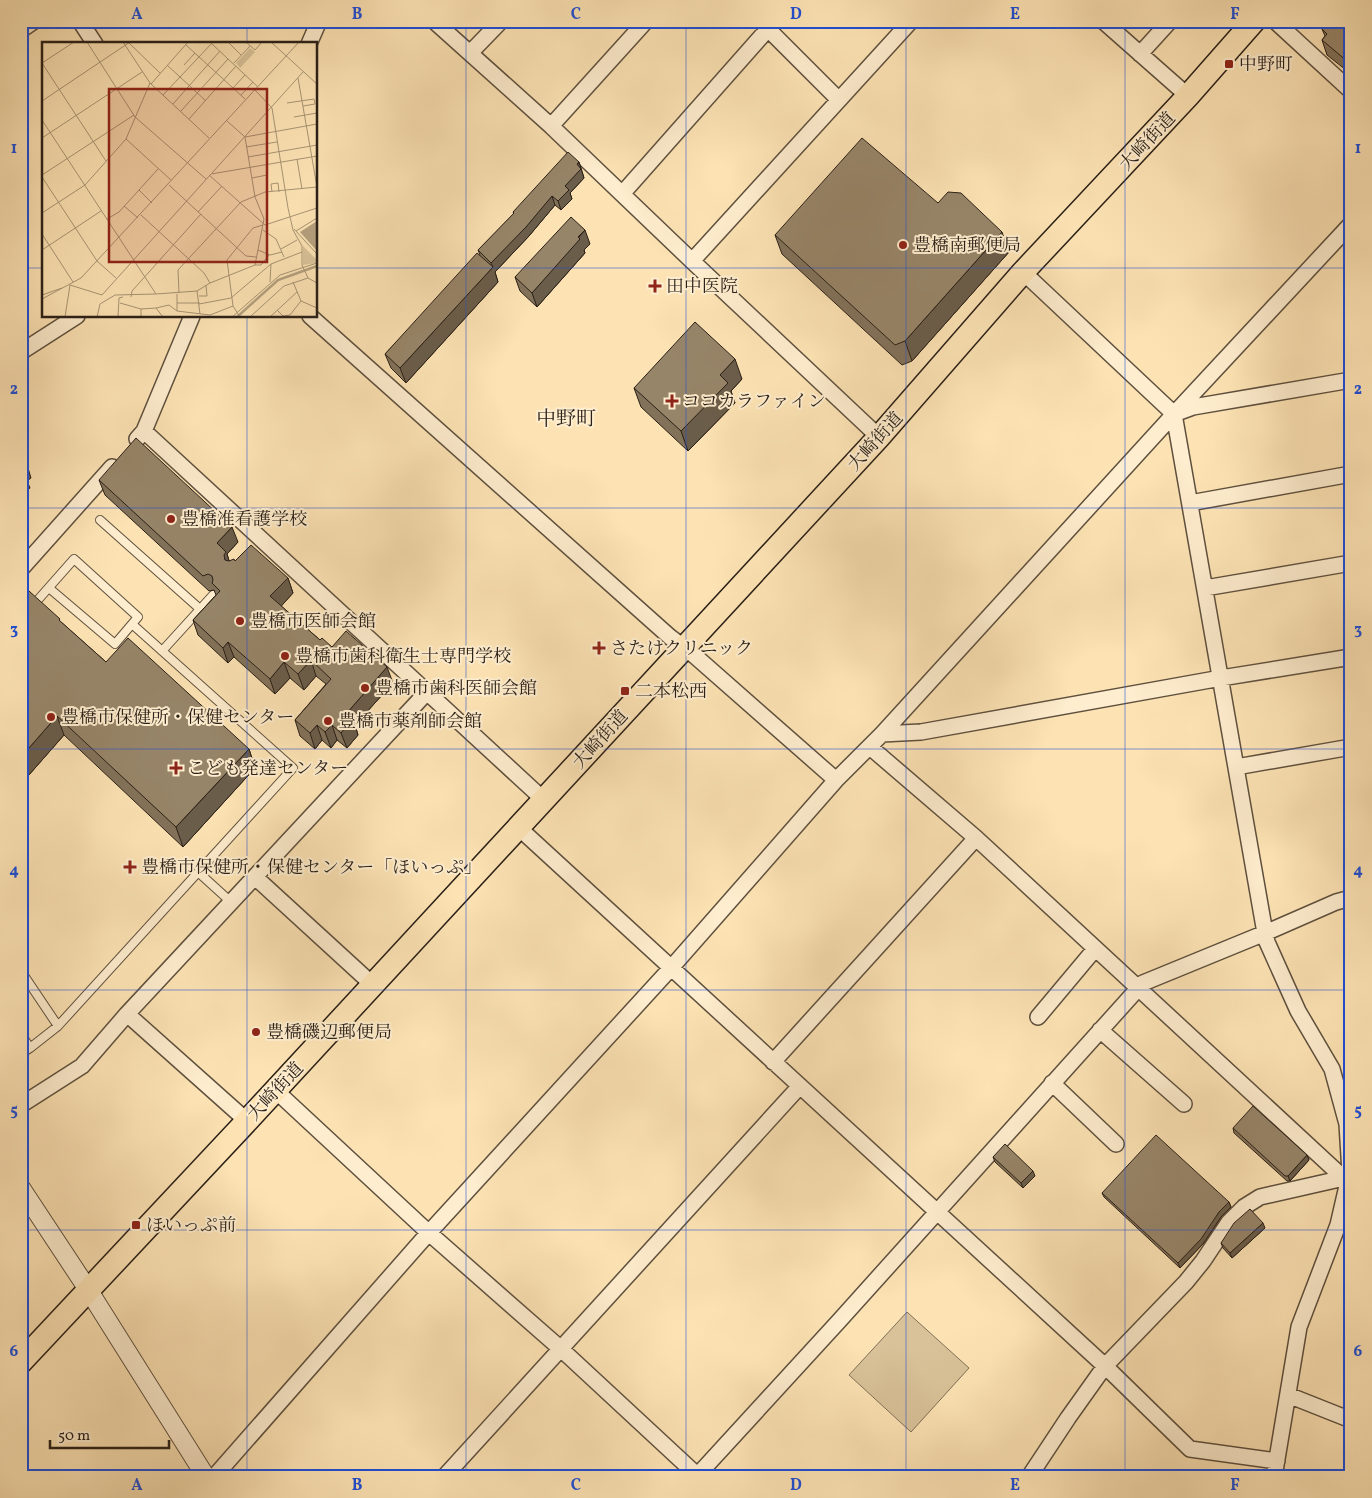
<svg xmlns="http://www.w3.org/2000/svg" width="1372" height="1498" viewBox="0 0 1372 1498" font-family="Vollkorn,'Noto Serif JP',serif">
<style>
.green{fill:#d9c299;stroke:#817058}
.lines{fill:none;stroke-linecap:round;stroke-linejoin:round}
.service-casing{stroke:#5e503e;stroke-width:10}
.minor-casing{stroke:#5e503e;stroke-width:18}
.tertiary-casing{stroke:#5e503e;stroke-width:20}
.primary-casing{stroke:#291f17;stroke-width:25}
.service{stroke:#feedce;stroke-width:8}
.minor{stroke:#feedce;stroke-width:15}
.tertiary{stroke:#feedce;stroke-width:18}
.primary{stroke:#fde3b4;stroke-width:22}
.wall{fill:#82725a;stroke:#291f17}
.shaded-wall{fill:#6a5d4a;stroke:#291f17}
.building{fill:#978569;stroke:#291f17}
.grid{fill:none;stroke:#1d4ed8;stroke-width:1;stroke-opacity:0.55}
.poi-dot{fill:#8f2418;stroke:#feedce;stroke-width:2}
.labels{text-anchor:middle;stroke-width:4;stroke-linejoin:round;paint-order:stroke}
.poi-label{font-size:18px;fill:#291f17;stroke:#feedce;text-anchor:start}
.street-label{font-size:18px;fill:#291f17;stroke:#feedce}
.quarter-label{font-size:20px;fill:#291f17;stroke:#feedce}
.inset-river{fill:none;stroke:#b5a07f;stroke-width:2.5}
.inset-road{fill:none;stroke:#a89575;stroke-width:1}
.view{fill:#8f2418;fill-opacity:0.15;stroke:#8f2418;stroke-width:2.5}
.inset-edge{fill:none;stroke:#291f17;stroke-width:2.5}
.neatline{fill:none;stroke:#1d4ed8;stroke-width:2}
.grid-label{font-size:16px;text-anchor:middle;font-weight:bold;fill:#1d4ed8}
</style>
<rect width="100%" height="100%" fill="#fde3b4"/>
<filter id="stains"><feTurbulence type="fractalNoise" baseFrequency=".004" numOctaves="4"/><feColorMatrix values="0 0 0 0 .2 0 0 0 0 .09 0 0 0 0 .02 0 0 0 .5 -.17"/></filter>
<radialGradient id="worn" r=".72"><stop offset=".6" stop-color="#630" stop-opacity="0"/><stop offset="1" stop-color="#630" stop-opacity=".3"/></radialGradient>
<path class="green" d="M907,1312L969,1368L911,1432L849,1375Z"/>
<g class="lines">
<defs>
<path id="service" d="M100,520L200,609
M49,588L115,644L132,624
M21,619L74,559L138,617L132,624L293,768L58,1026L21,971
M162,651L213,595
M198,872L231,902
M21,1034L30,1048L58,1026
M21,1054L30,1048"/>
<path id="minor" d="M80,21L95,44
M434,21L551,126L692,261L879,437
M760,21L839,100
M1103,21L1188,96
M1275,21L1351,91
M21,30L34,21
M309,44L319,21
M470,53L501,21
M1140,54L1170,21
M551,126L646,21
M622,194L775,21
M692,261L911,21
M1023,272L1174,414
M310,316L670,637L695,656L836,780
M21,352L77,316
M144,431L544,800
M137,439L144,431L192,316
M1190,503L1351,474
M21,569L112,467
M1205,588L1351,563
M882,734L1174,414L1351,224
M870,747L976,838L1348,1182L1351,1181
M1236,767L1351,747
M519,828L1105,1366L1190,1449L1277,1461
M255,877L373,985
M127,1014L247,1121
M1038,1017L1095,949
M1100,1030L1184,1104
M773,1062L976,838
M1052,1083L1116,1144
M275,1090L429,1233L561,1349L699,1477
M21,1105L82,1066L127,1014L427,692
M1288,1395L1351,1420
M214,1477L425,1237L671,968L836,780L882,734L921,732L1221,678L1351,657
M444,1477L800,1086
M696,1477L839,1321L1143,983L1265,933L1336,902L1351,898
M1029,1477L1068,1418L1105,1366L1186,1282L1203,1261L1229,1222L1244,1207L1260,1197L1344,1178
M1274,1477L1299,1327L1338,1225L1350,1173L1347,1124L1332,1069L1298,1011L1267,942L1265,933L1174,414L1193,407L1351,380"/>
<path id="tertiary" d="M21,1188L89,1291L206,1477"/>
<path id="primary" d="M21,1362L247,1121L879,437L1023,272L1188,96L1254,21"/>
</defs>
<use href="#service" class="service-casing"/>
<use href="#minor" class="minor-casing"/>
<use href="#tertiary" class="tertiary-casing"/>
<use href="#primary" class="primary-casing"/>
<use href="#service" class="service"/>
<use href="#minor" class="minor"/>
<use href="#tertiary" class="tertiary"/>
<use href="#primary" class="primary"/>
</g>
<path class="wall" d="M1351,21V74L1327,55L1322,40L1325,36L1322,29Z
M579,162L584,178L570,193L572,199L561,210L555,205L529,236L495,272L498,282L406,383L391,368L385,354L480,255L478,250L514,214L513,212Z
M938,203L1009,252L912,361L902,365L782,254L775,235Z
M590,244L584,250L585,253L537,307L520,291L515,277Z
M742,379L731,391L735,403L688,451L641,407L634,388Z
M99,480L238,542L227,554L229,561H235L288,578L293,593L281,606L320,640L393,683L355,725L358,735L347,748L337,740L331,748L322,740L315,749L300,736L295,720L326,684L316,676L304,690L290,678L275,694L234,657L228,663L198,635L193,620L216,595L214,590L209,591L105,495Z
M21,600L62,623L106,662L249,749L255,768L183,847L64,735L21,784Z
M1233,1128L1307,1155L1309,1160L1290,1181H1287L1234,1133Z
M993,1157L1035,1176L1023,1188L995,1162Z
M1102,1193L1229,1202L1231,1207L1221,1217L1203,1244L1180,1268L1104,1197Z
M1265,1228L1232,1258L1223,1248L1221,1243Z"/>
<path class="shaded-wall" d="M1351,56V72L1347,61Z
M579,162L584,178L570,193L572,199L561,210L558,201L565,186Z
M552,196L555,205L529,236L495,272L498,282L406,383L400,368L493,267L491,263Z
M585,230L590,244L584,250L585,253L537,307L532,293Z
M1002,232L1009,252L912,361L905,341Z
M735,359L742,379L731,391L735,403L688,451L681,431L720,375Z
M28,468L31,478L27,481L30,488L21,494V481L23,472Z
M232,527L238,542L227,554L231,567L229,570L217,543Z
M288,578L293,593L276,612L270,596Z
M228,642L234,657L228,663L223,648Z
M311,660L316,676L304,690L298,674Z
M284,662L290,678L275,694L270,679Z
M387,667L393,683L355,725L358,735L347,748L341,733L346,714Z
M57,716L64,735L21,784V757Z
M317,725L322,740L315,749L310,733Z
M332,725L337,740L331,748L325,732Z
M249,749L255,768L183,847L176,827Z
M1307,1155L1309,1160L1290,1181L1288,1176Z
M1033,1171L1035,1176L1023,1188L1021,1183Z
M1229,1202L1231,1207L1221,1217L1203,1244L1180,1268L1178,1263L1219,1212Z
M1263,1223L1265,1228L1232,1258L1230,1253Z"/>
<path class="building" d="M1329,21H1351V56L1347,61L1322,40L1327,34L1322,29Z
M862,138L938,203L948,192L961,193L1002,232L905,341L895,345L775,235Z
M568,152L579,162L577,164L581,169L565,186L569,190L558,201L552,196L526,227L491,263L478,250L514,213L513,212Z
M571,217L585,230L578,237L580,239L532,293L515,277Z
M477,253L493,267L400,368L385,354Z
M695,322L735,359L720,375L728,383L681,431L634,388Z
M136,438L232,527L217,543L226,552L224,555L225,560L229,561L234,559L235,561L251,545L288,578L270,596L320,640L322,638L332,647L346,631L387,667L346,714L353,719L341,733L332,725L325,732L317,725L310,733L295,720L331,679L311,660L298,674L284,662L270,679L228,642L223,648L193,620L220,591L212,583L213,580L212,576L208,574L203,576L99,480Z
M21,460L28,468L23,472L26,478L21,481Z
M29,591L60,619L59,620L106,662L128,638L249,749L176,827L57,716L21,757V600Z
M1253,1106L1307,1155L1288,1176H1285L1233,1128Z
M1156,1135L1229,1202L1219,1212L1201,1239L1178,1263L1102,1193Z
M1005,1144L1033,1171L1021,1183L993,1157Z
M1250,1209L1263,1223L1230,1253L1221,1243L1234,1223Z"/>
<path class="grid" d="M247,21V44M466,21V1477M686,21V1477M906,21V1477M1125,21V1477M21,268H44M316,268H1351M247,316V1477M21,508H1351M21,749H1351M21,990H1351M21,1230H1351"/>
<g class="poi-dot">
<rect x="1224" y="59" width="10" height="10" rx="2.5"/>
<circle cx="903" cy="245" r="5"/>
<path d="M652.5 278.5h5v5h5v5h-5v5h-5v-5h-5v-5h5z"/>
<path d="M669.5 393.5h5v5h5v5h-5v5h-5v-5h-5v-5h5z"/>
<circle cx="171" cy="519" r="5"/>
<circle cx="240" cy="621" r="5"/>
<path d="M596.5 640.5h5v5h5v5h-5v5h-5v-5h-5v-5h5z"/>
<circle cx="285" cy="656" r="5"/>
<circle cx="365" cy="688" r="5"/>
<rect x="620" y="686" width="10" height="10" rx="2.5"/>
<circle cx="51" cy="717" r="5"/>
<circle cx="328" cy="721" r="5"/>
<path d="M173.5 760.5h5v5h5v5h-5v5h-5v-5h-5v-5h5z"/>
<path d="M127.5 859.5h5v5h5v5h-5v5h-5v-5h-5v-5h5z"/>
<circle cx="256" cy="1032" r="5"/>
<rect x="131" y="1220" width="10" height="10" rx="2.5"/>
</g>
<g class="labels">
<g class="poi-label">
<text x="1239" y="70">中野町</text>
<text x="913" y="251">豊橋南郵便局</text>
<text x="666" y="292">田中医院</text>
<text x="682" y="407">ココカラファイン</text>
<text x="181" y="525">豊橋准看護学校</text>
<text x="250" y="627">豊橋市医師会館</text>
<text x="610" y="654">さたけクリニック</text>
<text x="295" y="662">豊橋市歯科衛生士専門学校</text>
<text x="375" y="694">豊橋市歯科医師会館</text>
<text x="635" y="697">二本松西</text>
<text x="61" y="723">豊橋市保健所・保健センター</text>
<text x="338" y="727">豊橋市薬剤師会館</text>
<text x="187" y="774">こども発達センター</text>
<text x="141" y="873">豊橋市保健所・保健センター「ほいっぷ」</text>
<text x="266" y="1038">豊橋磯辺郵便局</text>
<text x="146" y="1231">ほいっぷ前</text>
</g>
<g class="street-label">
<text transform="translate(1147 141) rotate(-47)" y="6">大崎街道</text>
<text transform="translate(875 441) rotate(-48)" y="6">大崎街道</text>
<text transform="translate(600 739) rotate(-48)" y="6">大崎街道</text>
<text transform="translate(275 1091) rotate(-47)" y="6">大崎街道</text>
</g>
<g class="quarter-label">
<text x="566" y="425">中野町</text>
</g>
</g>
<g transform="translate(42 42)">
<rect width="275" height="275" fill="#fde3b4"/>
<path d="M208,6L213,10L198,26L194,21ZM261,204L275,218V221L261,223Z" fill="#d9c299"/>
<path d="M275,179V209L258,190Z" fill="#b5a07f"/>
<path class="inset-river" d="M195,275L236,238L275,224"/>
<path class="inset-road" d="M45,0L93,75L164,137M81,0L108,41L167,96M186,0L199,13M204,0L213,8L220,0M229,0L275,42M87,1L118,31M170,2L216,45M144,3L203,57M0,21L64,119M0,21L32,0M192,21L208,4M125,23L164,59M142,23L153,11M256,36L275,145M109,42L146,0M191,46L203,33M213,48L230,66L246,166L251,188L260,204V223L266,236L275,241M121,53L171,0M199,53L211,40M0,59L88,0M245,61L272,57L273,62L261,64M131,62L178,9M139,69L186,17M252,75L275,71M147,77L194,24M0,78L114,252L73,253L58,262L55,275M185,79L203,95M0,96L100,30M84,97L129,138M204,105L235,100M206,115L275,103M255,117L260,147M170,131L261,30M0,133L92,73M167,133L223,183L275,166M0,135L55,219L74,236M210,136L225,133M127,143L204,214L214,215M97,148L110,161M230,150L229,142L236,141L237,150M82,164L96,176M156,170L180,144M0,171L43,143L84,97L108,41M99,173L162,231L168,241M65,177L77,170L116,127M252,187L275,212M221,188L234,197L242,215M254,189L275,176M0,192L31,240M239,207L255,198M0,208L59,169M216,208L228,213L240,210M213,223H219L227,213M228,240L229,222M137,251L136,228L199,160L223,150L275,145M114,252L155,249M135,252V269L168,273L191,264M0,253L20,246M157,254H165L164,243M89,255L90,249L159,172M0,257L39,236L257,0M259,259L275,266M78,261L99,267V275M135,261H158M157,262L189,256L229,222L260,210M114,266L127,263L135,269M99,267L114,266L121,275M235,268L241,274L248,273L259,259L251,240M158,272L155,249L168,241L213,223L222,177L213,155L203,95L275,82M23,275L28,243L60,253L169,132L275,114M76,275L77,256L81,255M190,275L238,233L275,221M198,275L191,264L185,218L211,186L221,183M208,275L242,244L266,236M228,275L255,250"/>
<path class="view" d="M67,47H225V220H67Z"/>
<rect width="275" height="275" class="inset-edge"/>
</g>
<rect width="1372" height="1498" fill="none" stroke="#fde3b4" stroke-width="55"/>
<path d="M50 1440v8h119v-8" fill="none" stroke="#291f17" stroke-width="2.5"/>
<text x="58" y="1440" font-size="15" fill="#291f17" stroke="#feedce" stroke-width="4" paint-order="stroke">50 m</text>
<rect x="28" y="28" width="1316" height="1442" class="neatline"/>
<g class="grid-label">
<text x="137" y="19">A</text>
<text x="357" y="19">B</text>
<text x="576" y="19">C</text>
<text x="796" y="19">D</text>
<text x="1015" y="19">E</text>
<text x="1235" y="19">F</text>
<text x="14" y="153">1</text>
<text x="1358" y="153">1</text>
<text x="14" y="394">2</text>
<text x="1358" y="394">2</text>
<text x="14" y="634">3</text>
<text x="1358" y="634">3</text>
<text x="14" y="875">4</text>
<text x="1358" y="875">4</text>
<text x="14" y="1115">5</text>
<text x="1358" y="1115">5</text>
<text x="14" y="1356">6</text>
<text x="1358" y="1356">6</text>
<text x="137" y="1490">A</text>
<text x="357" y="1490">B</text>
<text x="576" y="1490">C</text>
<text x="796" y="1490">D</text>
<text x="1015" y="1490">E</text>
<text x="1235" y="1490">F</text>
</g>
<rect width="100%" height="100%" filter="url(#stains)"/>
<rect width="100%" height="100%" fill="url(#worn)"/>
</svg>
